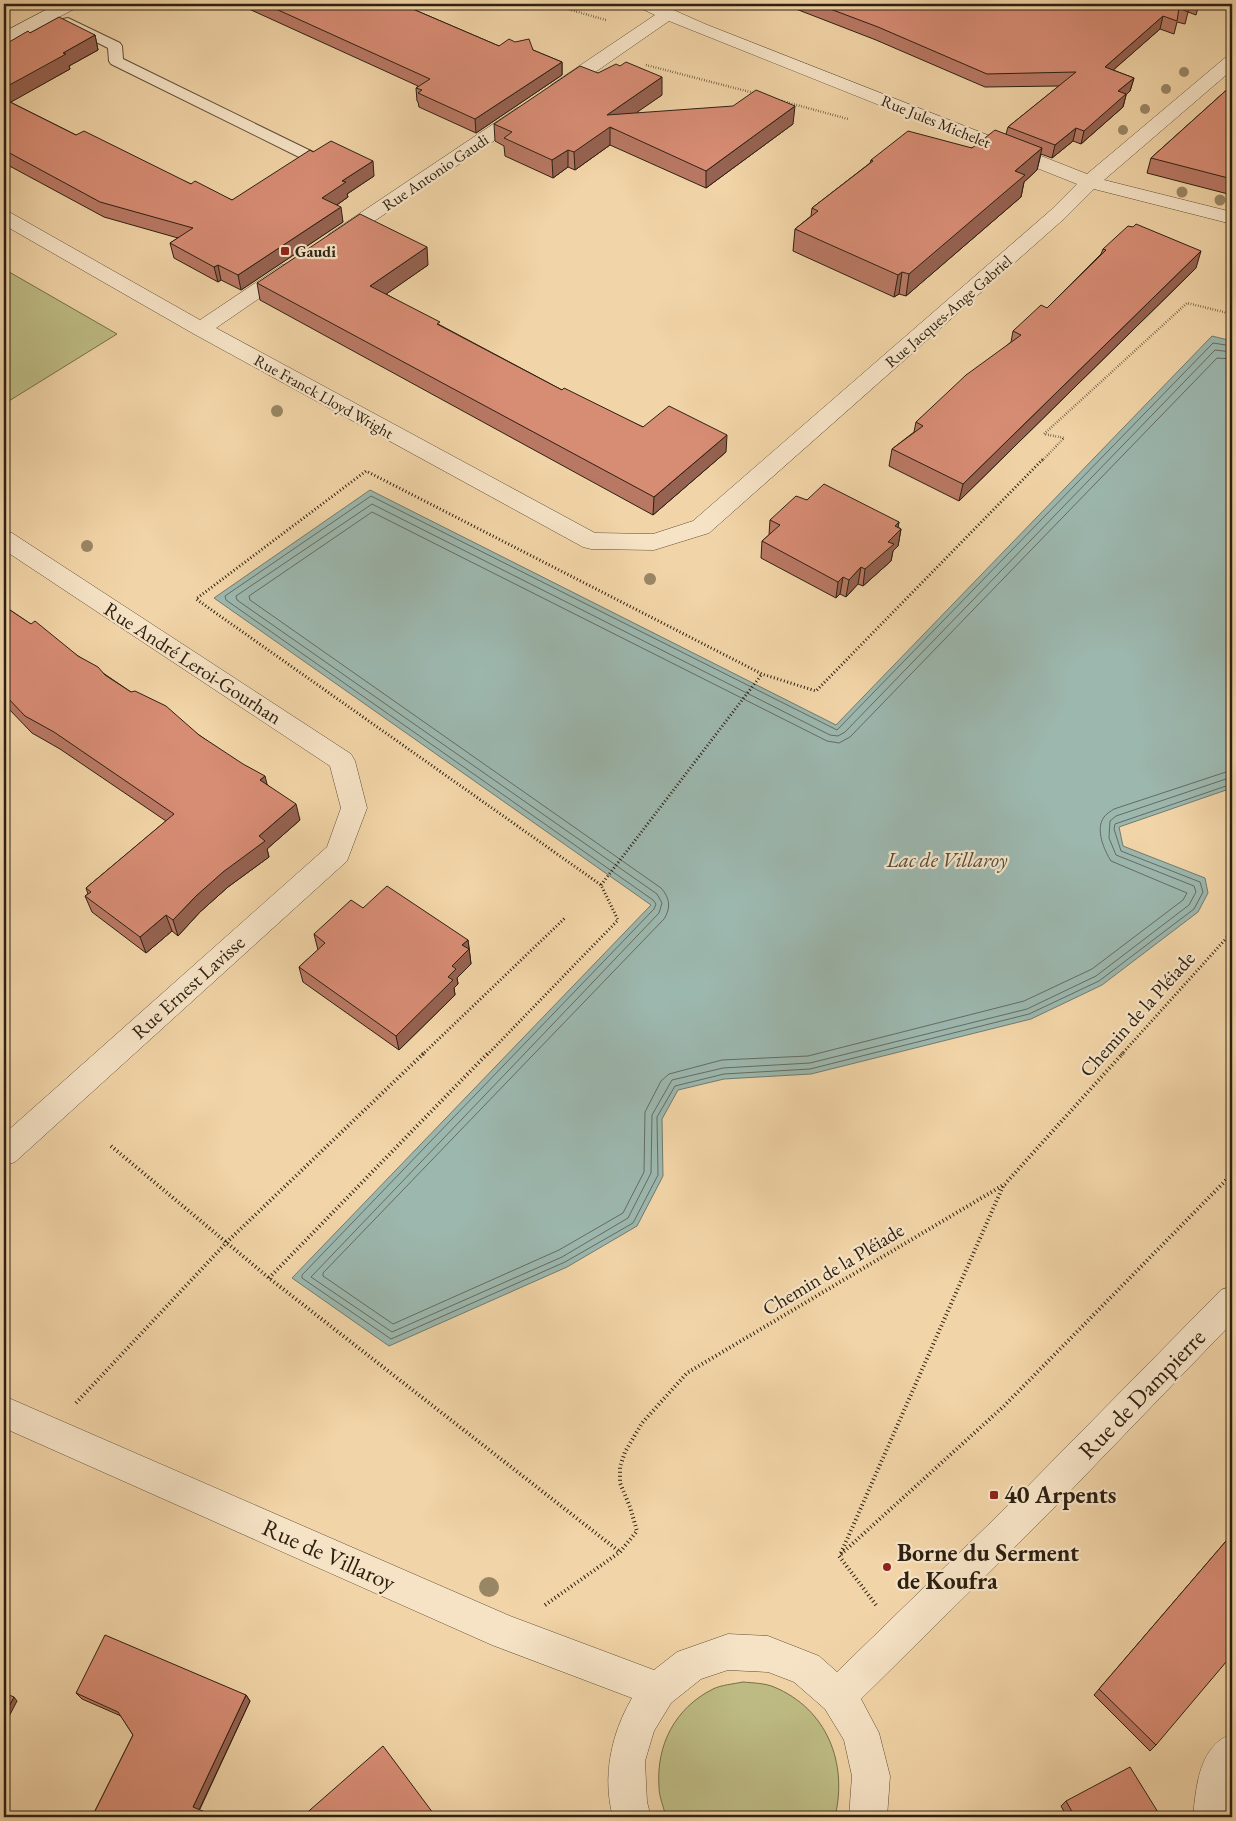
<svg xmlns="http://www.w3.org/2000/svg" width="1236" height="1821" viewBox="0 0 1236 1821" font-family="'EB Garamond',serif">
<style>
.green{fill:#bebc84;stroke:#766e4a}
.water{fill:#9cb7ae;stroke:#707b6f}
.lines{fill:none;stroke-linecap:round;stroke-linejoin:round}
.shore{stroke:#646c60;stroke-width:1}
.service-casing{stroke:#5e4d36;stroke-width:2}
.minor-casing{stroke:#5e4d36;stroke-width:1}
.tertiary-casing{stroke:#5e4d36;stroke-width:1}
.path-far2{stroke:#2d2011;stroke-width:2.5;stroke-dasharray:0.5 2;stroke-linecap:butt}
.path-far1{stroke:#2d2011;stroke-width:3;stroke-dasharray:1 2.5;stroke-linecap:butt}
.path{stroke:#2d2011;stroke-width:4;stroke-dasharray:1 3;stroke-linecap:butt}
.service{fill:#f6e3c6;fill-rule:evenodd}
.minor{fill:#f6e3c6;fill-rule:evenodd}
.tertiary{fill:#f6e3c6;fill-rule:evenodd}
.tree{fill:#998664}
.wall{fill:#b97864;stroke:#2d2011}
.shaded-wall{fill:#966251;stroke:#2d2011}
.building{fill:#d78c74;stroke:#2d2011}
.poi-dot{fill:#8f2418;stroke:#f6e3c6;stroke-width:2}
.labels{text-anchor:middle;stroke-width:4.5;stroke-linejoin:round;paint-order:stroke}
.far-street-label{font-size:16px;fill:#2d2011;stroke:#f6e3c6}
.far-poi-label{font-size:16px;font-weight:bold;fill:#2d2011;stroke:#f6e3c6;text-anchor:start}
.street-label{font-size:20px;fill:#2d2011;stroke:#f6e3c6}
.water-label{font-size:21px;font-style:italic;fill:#4e4d40;stroke:#f6e3c6}
.near-street-label{font-size:24px;fill:#2d2011;stroke:#f6e3c6}
.near-poi-label{font-size:24px;font-weight:bold;fill:#2d2011;stroke:#f6e3c6;text-anchor:start}
</style>
<rect width="100%" height="100%" fill="#f1d4a7"/>
<filter id="stains"><feTurbulence type="fractalNoise" baseFrequency=".004" numOctaves="4"/><feColorMatrix values="0 0 0 0 .2 0 0 0 0 .09 0 0 0 0 .02 0 0 0 .5 -.17"/></filter>
<radialGradient id="worn" r=".72"><stop offset=".6" stop-color="#630" stop-opacity="0"/><stop offset="1" stop-color="#630" stop-opacity=".3"/></radialGradient>
<path class="green" d="M4,269L117,334L4,404Z
M743,1682C752,1683 765,1683 774,1687C827,1709 848,1763 835,1817H666C664,1808 659,1797 659,1787C656,1745 675,1708 713,1689C721,1685 733,1684 743,1682Z"/>
<path class="water" d="M1212,336L1232,341V788L1119,827L1123,846L1205,878L1208,893L1198,912L1102,985L1031,1019L811,1074L724,1079L678,1090L662,1119L663,1176L637,1226L567,1267L389,1346L292,1278L651,905L214,598L370,490L836,725Z"/>
<g class="lines">
<path class="shore" d="M1232,346L1213,343L837,730L371,496L225,596L226,600L653,900L656,904L654,909L302,1275V1278L391,1339L565,1262L633,1223L658,1175L657,1117L675,1086L724,1074L810,1069L1029,1014L1099,981L1194,909L1203,892L1200,882L1121,851L1114,829L1115,824L1232,784
M1232,352L1215,350L845,732L838,736L830,735L372,504L236,596L237,600L657,894L662,903L659,913L311,1277L392,1332L562,1257L628,1218L651,1173L652,1115L672,1080L723,1068L810,1063L1027,1009L1096,976L1189,905L1196,892L1194,886L1116,855L1109,838L1110,821L1116,816L1232,777
M1232,359L1217,358L850,737L839,743L827,741L372,512L249,596L250,600L661,888C670,898 671,908 664,919L323,1273V1276L393,1324L559,1250L623,1213L644,1172L645,1112L661,1081L669,1074L722,1060L808,1056L1024,1001L1092,969L1183,900L1187,893L1111,861C1104,850 1095,829 1104,817C1106,814 1111,811 1114,809L1232,770"/>
<defs>
<path id="service" d="M68,18L120,43L122,46L123,59L315,153L317,156L315,159H303L111,64L109,61L108,48L63,25L61,22L63,19Z"/>
<path id="minor" d="M57,4H79L76,8L10,43L4,44V32Z
M637,4H660L705,24L1087,174L1226,57L1232,56V70L1104,180L1232,212V224L1094,189L1065,218L709,533L654,550L591,549L583,547L194,334L4,225V211L11,213L200,320L282,265L289,263L296,265L299,269L296,273L216,328L595,533L653,534L693,521L1051,210L1077,184L669,21L565,93L558,95L551,93L549,89L551,85L655,15L640,8Z
M524,106L531,108L533,112L531,116L343,242L336,244L329,242L326,238L329,234L517,108Z
M4,531L12,533L351,754L355,761L367,808L347,861L15,1162L4,1166V1134L327,847L341,808L330,766L4,550Z
M1232,1734L1231,1817H1193C1196,1787 1199,1745 1232,1734Z"/>
<path id="tertiary" d="M1232,1286V1323L1049,1513L861,1699L879,1733L890,1776L887,1817H849L852,1776L844,1740L825,1709L794,1682L768,1672L728,1670L701,1679L671,1703L654,1731L645,1761L647,1802L651,1817H613C602,1777 611,1734 632,1698L492,1645L4,1428V1396L510,1616L654,1670L677,1652L728,1634L768,1636L819,1656L837,1672L1025,1489L1221,1290Z"/>
</defs>
<use href="#service" class="service-casing"/>
<use href="#minor" class="minor-casing"/>
<use href="#tertiary" class="tertiary-casing"/>
<path class="path-far2" d="M550,4L606,20
M646,65L754,93
M782,101L848,119
M1042,461L1064,438L1044,434L1187,303L1232,314"/>
<path class="path-far1" d="M601,885L762,674
M422,1055L566,917
M487,1055L618,920L601,885L196,599L366,471L762,674L816,691L1043,459
M1121,1055L1232,932"/>
<path class="path" d="M111,1146L269,1278L620,1552
M269,1278L488,1053
M76,1403L227,1242L424,1053
M841,1553L1004,1184
M545,1605L620,1552L637,1531L630,1507L620,1483V1467L625,1452L642,1423L687,1373L1005,1184L1123,1053
M876,1605L839,1556L1004,1406L1232,1174"/>
<use href="#service" class="service"/>
<use href="#minor" class="minor"/>
<use href="#tertiary" class="tertiary"/>
</g>
<g class="tree">
<circle cx="1184" cy="72" r="5"/>
<circle cx="1166" cy="89" r="5"/>
<circle cx="1145" cy="109" r="5"/>
<circle cx="1123" cy="130" r="5"/>
<circle cx="1182" cy="192" r="5.5"/>
<circle cx="1220" cy="200" r="5.5"/>
<circle cx="277" cy="411" r="6"/>
<circle cx="87" cy="546" r="6"/>
<circle cx="650" cy="579" r="6"/>
<circle cx="489" cy="1587" r="10"/>
</g>
<path class="wall" d="M238,4H401L499,46L533,50L562,62V75L476,133L419,107L418,102L417,101L416,88L418,86Z
M783,4H1199L1196,15L1188,12L1185,24L1177,22L1174,34L1160,29L1113,70L1134,78L1130,91L1126,95L1123,107L1081,144L1073,141L1052,158L1041,154L1037,170L1024,182L1021,197L906,296L899,294L894,297L793,251L795,229L811,216L812,208L870,163L871,160L972,148L1006,134L1008,127L1059,86L985,87L876,40Z
M30,33L95,35L98,50L69,66L70,69L10,102L76,135L191,184L232,200L374,176L347,194L348,197L337,205L343,222L241,290L221,280L218,282L174,258L170,243L178,238L104,217L4,163V45Z
M598,73L662,95L635,113L793,124L706,188L610,145L575,170L568,167L553,178L505,156L504,146L495,141L494,124Z
M1232,85V195L1147,173L1151,158Z
M1103,249L1196,268L959,501L889,466L892,449L914,432L916,422L1011,342L1013,331L1047,308L1101,254Z
M428,265L386,294L440,325L562,390L643,427L726,452L653,515L260,300L257,283Z
M807,500L899,522L898,527L901,529L898,546L893,551L891,561L863,586L858,584L846,597L840,594L836,598L761,558L762,541L769,535L770,520Z
M4,606L78,656L131,692L199,735L268,785L300,820L267,849L269,857L228,887L200,912L178,936L172,931L146,953L92,912L85,896L88,894L86,888L166,821L60,749L32,733L6,706L4,702Z
M363,908L468,940L471,964L457,978L458,984L454,988L455,995L399,1050L303,982L299,967L318,950L314,934Z
M1232,1534L1156,1745L1150,1751L1094,1695Z
M76,1693L246,1695L250,1701L200,1809L92,1817L133,1735L121,1716L82,1699Z
M1066,1801L1161,1817H1067L1061,1806Z"/>
<path class="shaded-wall" d="M1163,16L1160,29L1102,80L1105,67Z
M95,35L98,50L69,66L70,69L4,106V88L63,53Z
M562,62V75L476,133L475,119Z
M662,77V95L613,129L610,127V145L575,170L574,152L607,115Z
M1134,78L1130,91L1126,95L1123,107L1081,144L1084,131L1118,91Z
M795,106L793,124L706,188V171Z
M1076,128L1073,141L1052,158L1055,145Z
M1042,148L1037,170L1024,182L1021,197L906,296L909,274L1015,171Z
M568,150V167L553,178L552,160Z
M373,161L374,176L347,194L348,197L325,213L322,198L342,181Z
M341,207L343,222L241,290L238,275Z
M427,247L428,265L372,304L370,286Z
M1201,251L1196,268L959,501L963,484Z
M218,265L221,280L218,282L214,267Z
M902,272L899,294L894,297L898,275Z
M727,435L726,452L653,515L654,497Z
M899,522L897,532L901,529L898,546L893,551L891,561L863,586L865,569L888,542L895,526Z
M861,567L858,584L846,597L849,580Z
M843,577L840,594L836,598L838,582Z
M265,776L269,792L260,780Z
M296,804L300,820L267,849L269,857L228,887L200,912L178,936L173,920L196,896L259,836Z
M166,915L172,931L146,953L140,937Z
M468,940L471,964L457,978L458,984L454,988L455,995L399,1050L396,1036L448,977L452,966L462,945Z
M246,1695L250,1701L198,1812L193,1807Z
M14,1697L17,1701L4,1726V1716Z"/>
<path class="building" d="M265,4H401L499,46L509,39L515,42L529,39L533,50L562,62L475,119L418,93L422,90L416,88L430,79Z
M817,4H1189L1188,12L1179,8L1177,21L1163,16L1105,67L1134,78L1118,91L1126,94L1084,131L1076,128L1055,145L1008,127L1076,72L987,74L878,27Z
M59,17L95,35L63,53L66,54L4,88V45L28,31L30,33Z
M626,62L662,77L607,115L733,106L756,90L795,106L706,171L610,127L574,152L568,150L552,160L504,138L512,132L494,124L580,66L598,73L616,64L620,66Z
M1232,85V179L1151,158Z
M4,99L76,135L84,131L191,184L195,181L232,200L310,150L313,152L331,141L373,161L342,181L346,182L322,198L341,207L238,275L218,265L214,267L170,243L193,228L100,202L4,150Z
M995,130L1042,148L1015,171L1025,175L909,274L902,272L898,275L795,229L818,211L812,208L873,161L871,160L908,131L972,148Z
M360,214L427,247L370,286L440,322L437,324L562,390L564,388L643,427L669,406L727,435L654,497L257,283Z
M1136,224L1201,251L963,484L892,449L923,426L916,422L966,375L1021,335L1013,331L1041,305L1047,308L1106,250L1103,249L1128,226L1133,227Z
M824,484L899,522L895,526L901,529L888,542L894,544L865,569L861,567L849,580L843,577L838,582L762,541L780,525L770,520L796,496L807,500Z
M4,606L31,624L35,621L78,656L98,667L105,675L131,692L135,691L166,706L199,735L243,764L265,776L260,780L296,804L259,836L265,841L223,872L196,896L173,920L166,915L140,937L85,896L91,892L86,888L174,814L54,732L25,716L4,694Z
M387,886L468,940L462,945L469,949L452,966L456,969L448,977L453,980L396,1036L299,967L325,943L314,934L351,900L363,908Z
M1232,1534V1655L1156,1745L1099,1689Z
M105,1635L246,1695L193,1807L217,1817H92L133,1735L118,1712L76,1693Z
M4,1693L14,1697L4,1716Z
M383,1746L436,1817H302Z
M1130,1767L1161,1817H1075L1066,1801Z"/>
<g class="poi-dot">
<rect x="280" y="246" width="10" height="10" rx="2.5"/>
<rect x="989" y="1490" width="10" height="10" rx="2.5"/>
<circle cx="887" cy="1567" r="5"/>
</g>
<g class="labels">
<g class="far-street-label">
<text transform="translate(936 121) rotate(22)" y="6">Rue Jules Michelet</text>
<text transform="translate(435 172) rotate(-34)" y="6">Rue Antonio Gaudi</text>
<text transform="translate(948 311) rotate(-41)" y="6">Rue Jacques-Ange Gabriel</text>
<text transform="translate(324 396) rotate(29)" y="6">Rue Franck Lloyd Wright</text>
</g>
<g class="far-poi-label">
<text x="295" y="257">Gaudi</text>
</g>
<g class="street-label">
<text transform="translate(193 663) rotate(33)" y="7">Rue André Leroi-Gourhan</text>
<text transform="translate(188 987) rotate(-42)" y="7">Rue Ernest Lavisse</text>
<text transform="translate(1137 1014) rotate(-48)" y="7">Chemin de la Pléiade</text>
<text transform="translate(833 1269) rotate(-31)" y="7">Chemin de la Pléiade</text>
</g>
<g class="water-label">
<text x="947" y="867">Lac de Villaroy</text>
</g>
<g class="near-street-label">
<text transform="translate(1142 1394) rotate(-46)" y="8">Rue de Dampierre</text>
<text transform="translate(329 1555) rotate(24)" y="8">Rue de Villaroy</text>
</g>
<g class="near-poi-label">
<text x="1004" y="1503">40 Arpents</text>
<text x="897" y="1561">Borne du Serment<tspan x="897" dy="28">de Koufra</tspan></text>
</g>
</g>
<rect width="1236" height="1821" fill="none" stroke="#f1d4a7" stroke-width="20"/>
<rect x="5" y="5" width="1226" height="1811" fill="none" stroke="#2d2011" stroke-width="2.5"/>
<rect x="10" y="10" width="1216" height="1801" fill="none" stroke="#2d2011"/>
<rect width="100%" height="100%" filter="url(#stains)"/>
<rect width="100%" height="100%" fill="url(#worn)"/>
</svg>
